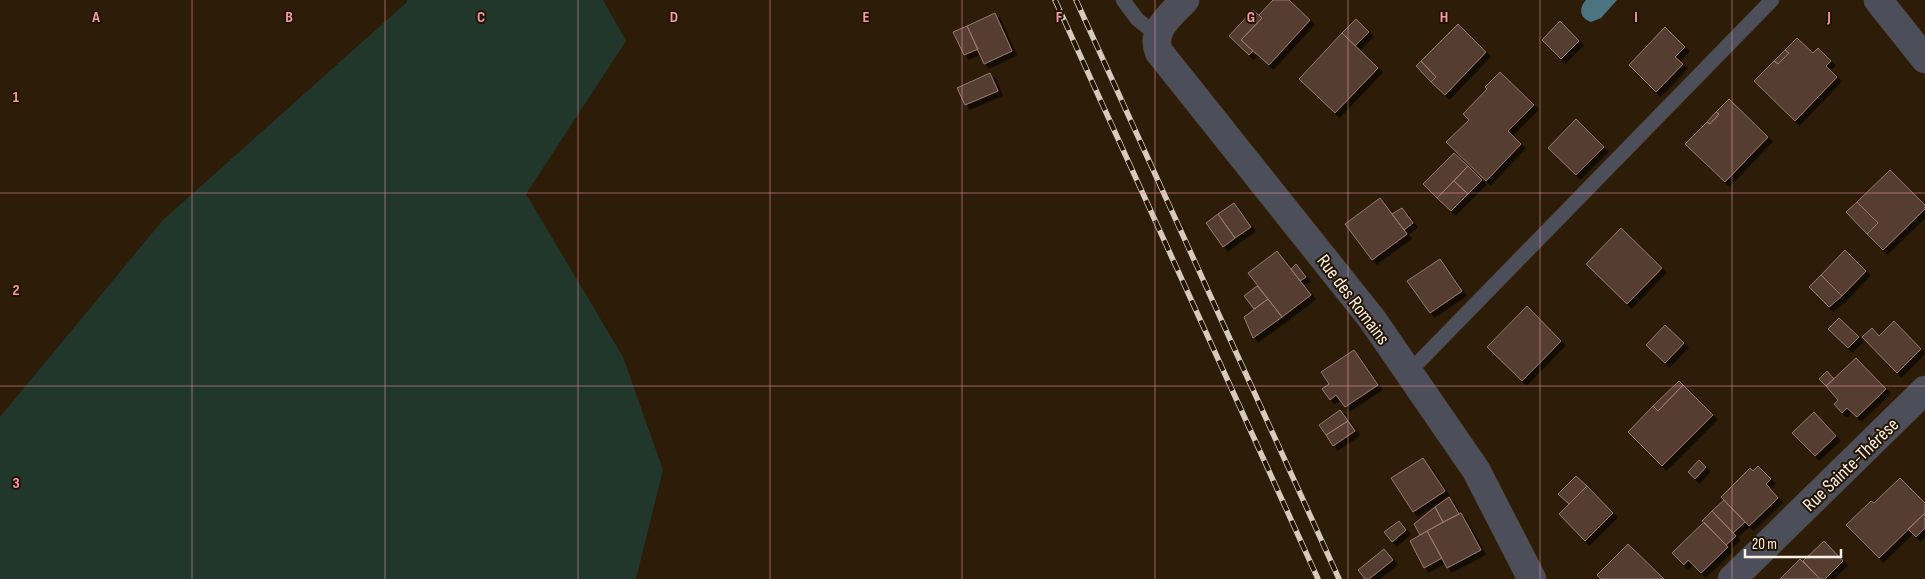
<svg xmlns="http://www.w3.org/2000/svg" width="1925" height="579" viewBox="0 0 1925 579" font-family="'Sofia Sans Condensed',sans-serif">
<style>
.green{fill:#21372c}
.water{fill:#4b7480}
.building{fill:#573c33;stroke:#97786e;filter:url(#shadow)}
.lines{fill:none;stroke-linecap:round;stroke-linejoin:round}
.lane-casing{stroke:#4a3b27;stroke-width:15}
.street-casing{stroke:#4a3b27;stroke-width:29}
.lane{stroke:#4c4f5a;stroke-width:14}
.street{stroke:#4c4f5a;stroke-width:28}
.rail-casing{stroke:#d7cbbd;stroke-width:5.5}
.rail{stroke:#231401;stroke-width:4;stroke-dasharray:11;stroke-linecap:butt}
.grid{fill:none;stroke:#f29aad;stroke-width:1;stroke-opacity:0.55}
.labels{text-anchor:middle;stroke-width:4;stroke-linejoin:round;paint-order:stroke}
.street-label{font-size:19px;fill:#fdf2e6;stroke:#231401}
.grid-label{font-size:16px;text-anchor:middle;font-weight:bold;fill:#f29aad;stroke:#231401;stroke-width:4;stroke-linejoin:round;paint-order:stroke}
</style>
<defs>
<filter id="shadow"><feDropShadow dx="4.5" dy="4.5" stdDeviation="0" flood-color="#0009"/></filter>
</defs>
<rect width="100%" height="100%" fill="#2d1d08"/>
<path class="green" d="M407,0H603L626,41L526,194L623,357L663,470L636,579H0V417L163,220L407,2Z"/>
<path class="water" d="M1586,0H1617L1601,18L1591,22C1580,18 1578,9 1586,0Z"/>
<path class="building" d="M1273,0H1289L1310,20L1269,65L1241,40L1262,18L1259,15Z
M1253,10L1262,18L1241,40L1253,51L1249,55L1229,36Z
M995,13L1012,51L984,64L967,26Z
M1356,19L1369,32L1355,46L1342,33Z
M1560,21L1579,41L1561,59L1542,40Z
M1458,24L1486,52L1445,95L1431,82L1436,77L1421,61Z
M967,26L978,49L964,55L953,32Z
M1665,27L1685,47L1675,57L1683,64L1656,92L1629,65Z
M1342,33L1378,68L1335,113L1299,79Z
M1797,38L1813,53L1818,48L1831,61L1826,66L1837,77L1795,121L1754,81L1774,61L1778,64L1789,53L1785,50Z
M1785,50L1789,53L1778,64L1774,61Z
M1421,61L1436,77L1431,82L1416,66Z
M1500,72L1534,105L1508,131L1521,144L1486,181L1446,142L1469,120L1463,114L1487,89L1485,87Z
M990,73L998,91L965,105L957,88Z
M1729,99L1768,137L1725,182L1685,144L1707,122L1710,124L1719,114L1716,112Z
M1716,112L1719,114L1710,124L1707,122Z
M1576,119L1604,147L1576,175L1548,148Z
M1454,153L1468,166L1437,198L1423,184Z
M1468,166L1482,180L1468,194L1454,181Z
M1890,170L1925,205V209L1883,250L1867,234L1878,223L1857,202Z
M1454,181L1468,194L1451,211L1437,198Z
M1380,198L1407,234L1372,260L1345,224Z
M1857,202L1878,223L1867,234L1846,212Z
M1234,203L1251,227L1235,238L1218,214Z
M1402,208L1413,223L1404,230L1392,214Z
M1218,214L1235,238L1223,247L1206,223Z
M1621,228L1662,268L1627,304L1586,264Z
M1845,250L1866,271L1842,296L1821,275Z
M1277,251L1311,295L1282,317L1248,273Z
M1440,259L1462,291L1430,313L1407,281Z
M1296,264L1306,277L1300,281L1291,269Z
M1821,275L1842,296L1829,307L1809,287Z
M1257,286L1268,299L1254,309L1244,296Z
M1268,299L1282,317L1253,338L1244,317Z
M1527,306L1561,341L1522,381L1487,347Z
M1839,318L1859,337L1848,348L1828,329Z
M1894,321L1921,349L1897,373L1862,337L1872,328L1879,336Z
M1665,325L1684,343L1665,363L1646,345Z
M1354,350L1378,385L1345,407L1336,395L1330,400L1322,389L1329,384L1321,372Z
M1856,358L1886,389L1857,417L1847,408L1842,413L1834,404L1838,400L1826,386Z
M1827,371L1834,379L1826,386L1819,379Z
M1679,381L1683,385L1658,411L1653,406Z
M1683,385L1713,415L1662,466L1628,432L1653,406L1658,411Z
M1340,410L1348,421L1326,435L1319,425Z
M1814,412L1836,436L1815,456L1792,433Z
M1348,421L1355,431L1333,446L1326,435Z
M1423,458L1445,491L1413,512L1391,478Z
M1699,460L1706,467L1695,479L1688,472Z
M1758,466L1771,479L1766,484L1778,498L1749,526L1721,497L1750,468L1753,471Z
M1576,476L1587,486L1569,504L1558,494Z
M1900,478L1925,503V513L1879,558L1846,525L1871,501L1874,503Z
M1587,486L1613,513L1585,541L1559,514Z
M1449,497L1459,514L1443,522L1435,507Z
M1724,500L1745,522L1733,533L1712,511Z
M1435,507L1443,522L1420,535L1414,524Z
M1712,511L1736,536L1726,545L1702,521Z
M1461,513L1481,550L1447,568L1427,531Z
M1925,513V528L1916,537L1908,529Z
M1399,521L1406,530L1392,542L1384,532Z
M1704,522L1728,547L1701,573L1688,560L1684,565L1672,553Z
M1427,531L1442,558L1424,568L1410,541Z
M1824,541L1843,561L1825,579H1820L1803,561Z
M1628,544L1664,579H1601L1597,575Z
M1384,549L1393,560L1369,579H1365L1358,570Z
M1800,559L1820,579H1780Z"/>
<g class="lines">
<defs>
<path id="lane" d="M1123,0L1137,19L1157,35
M1409,372L1772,0"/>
<path id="street" d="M1185,0C1171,15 1150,30 1159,52L1372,319L1476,470L1532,579
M1878,0L1925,59
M1732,579L1925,390"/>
</defs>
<use href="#lane" class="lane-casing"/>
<use href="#street" class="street-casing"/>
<use href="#lane" class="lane"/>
<use href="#street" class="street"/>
<defs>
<path id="rail" d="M1055,0L1318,579
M1076,0L1339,579"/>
</defs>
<use href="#rail" class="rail-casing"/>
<use href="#rail" class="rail"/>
</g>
<path class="grid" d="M192,0V579M385,0V579M578,0V579M770,0V579M962,0V579M1155,0V579M1348,0V579M1540,0V579M1732,0V579M0,193H1925M0,386H1925"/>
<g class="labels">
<g class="street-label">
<text transform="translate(1354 299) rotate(53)" y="7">Rue des Romains</text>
<text transform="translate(1850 464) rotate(-44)" y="7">Rue Sainte-Thérèse</text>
</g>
</g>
<g class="grid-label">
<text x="96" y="22">A</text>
<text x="289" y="22">B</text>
<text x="481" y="22">C</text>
<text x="674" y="22">D</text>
<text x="866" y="22">E</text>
<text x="1059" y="22">F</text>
<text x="1251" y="22">G</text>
<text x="1444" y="22">H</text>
<text x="1636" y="22">I</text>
<text x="1829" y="22">J</text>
<text x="16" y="102">1</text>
<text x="16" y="295">2</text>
<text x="16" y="488">3</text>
</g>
<path d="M1745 549v8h96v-8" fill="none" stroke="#fdf2e6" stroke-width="2.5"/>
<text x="1752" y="549" font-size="15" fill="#fdf2e6" stroke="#231401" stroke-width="4" paint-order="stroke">20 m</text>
</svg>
